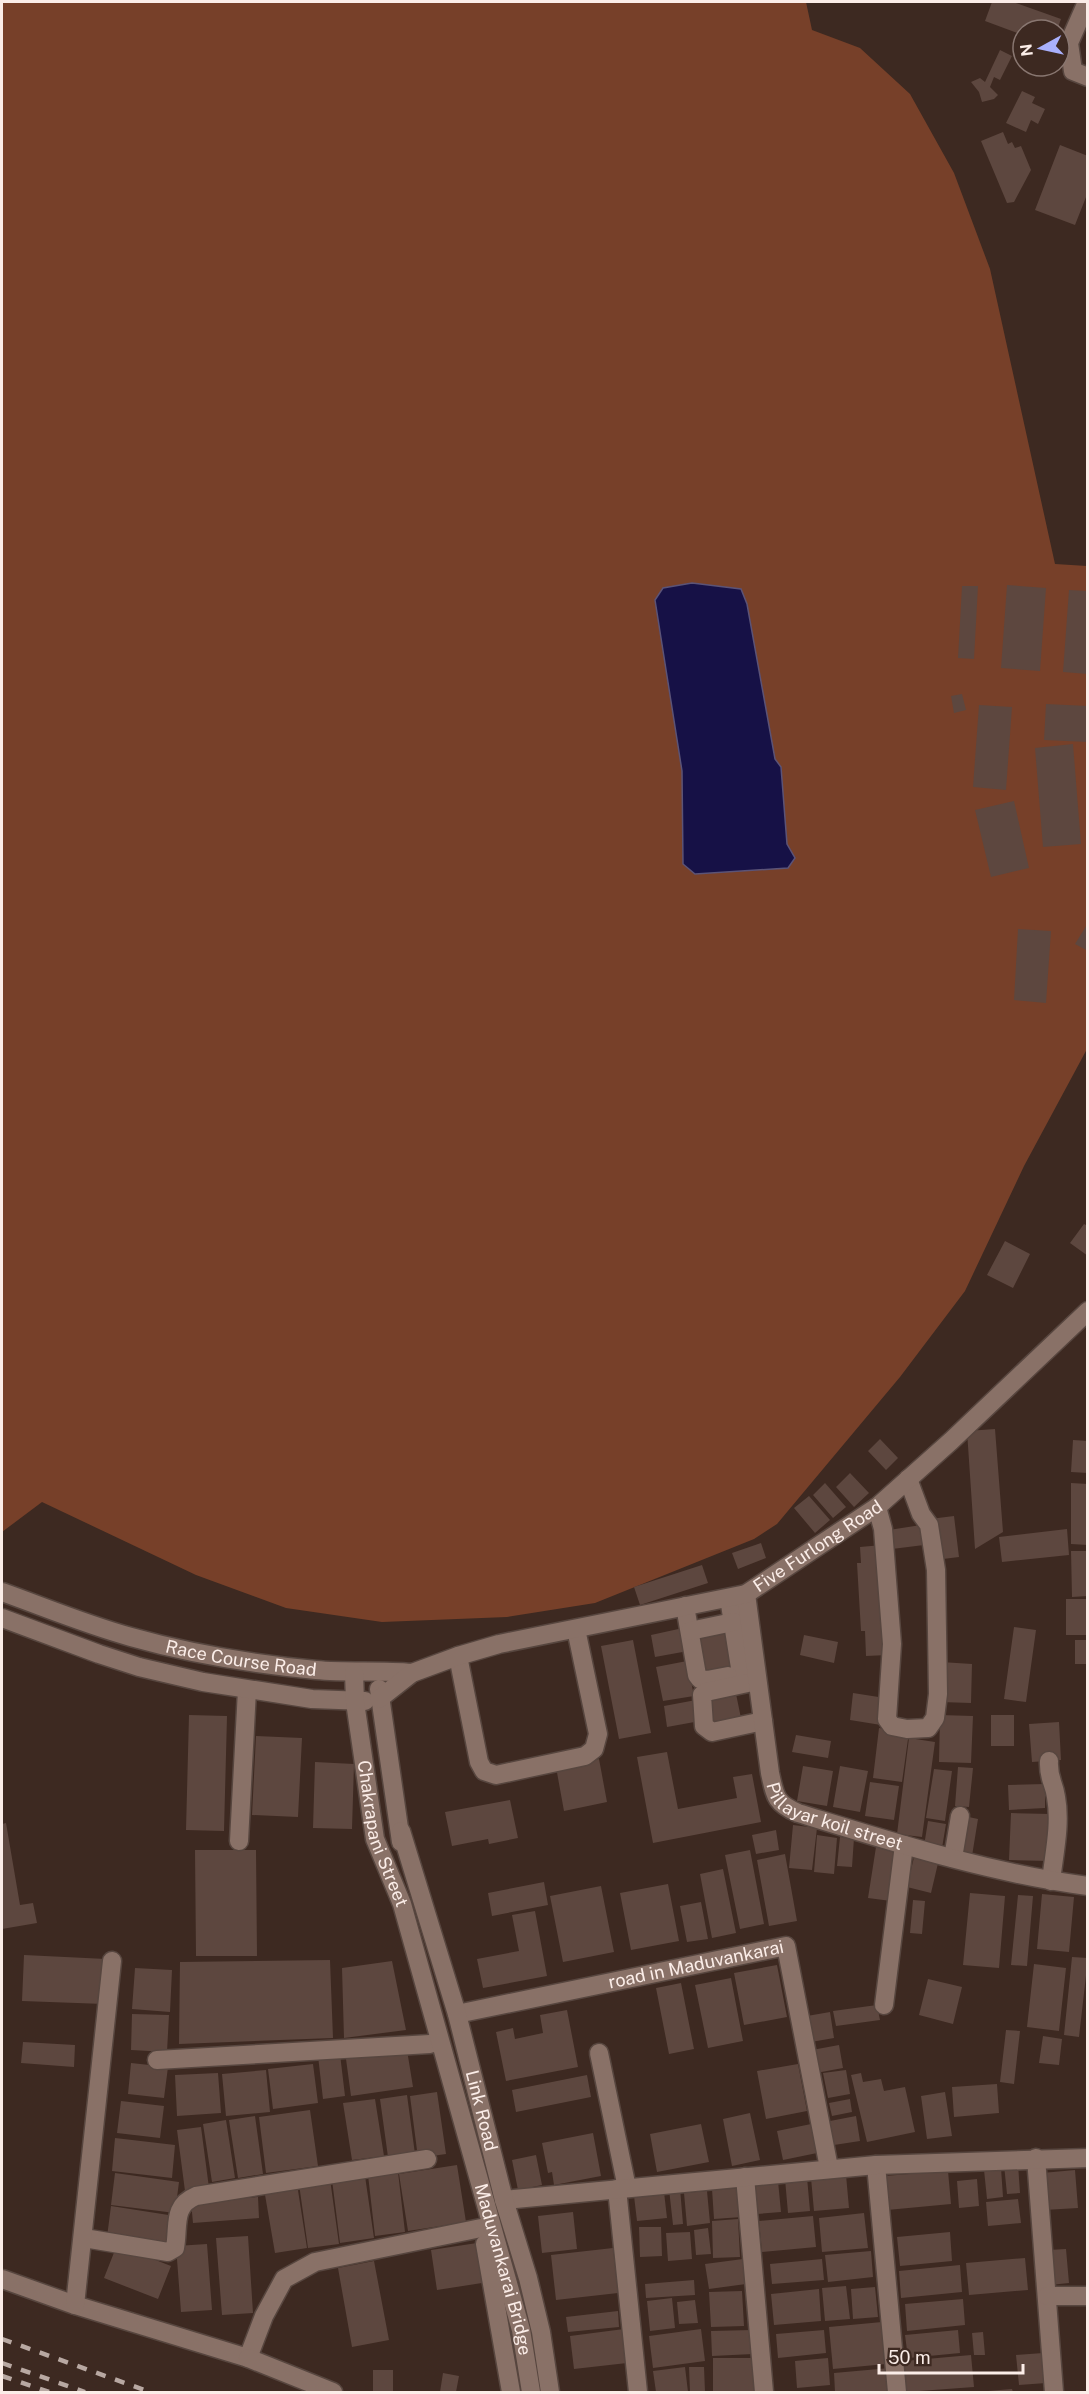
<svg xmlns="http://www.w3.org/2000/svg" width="1089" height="2394" viewBox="0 0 1089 2394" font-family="'Public Sans',sans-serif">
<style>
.green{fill:#774029}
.water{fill:#161146;stroke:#5b5377;stroke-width:1.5}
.building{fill:#5d473f}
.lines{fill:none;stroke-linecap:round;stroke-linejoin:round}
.street-casing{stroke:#57463f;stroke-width:21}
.secondary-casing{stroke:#57463f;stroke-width:21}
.street{stroke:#897167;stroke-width:18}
.secondary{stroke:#897167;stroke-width:18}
.rail{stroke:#b8a8a2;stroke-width:4.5;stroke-dasharray:10 10;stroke-linecap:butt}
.labels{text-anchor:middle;stroke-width:4.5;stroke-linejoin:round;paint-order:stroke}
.street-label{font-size:18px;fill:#fbede8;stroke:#3d2921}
</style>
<rect width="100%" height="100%" fill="#3d2921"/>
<path class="green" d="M2,2H806L812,30L860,48L910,94L954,173L990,269L1055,564L1087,566V1049L1024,1166L965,1291L900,1377L777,1524L754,1539L595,1603L507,1617L382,1622L286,1608L196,1575L42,1502L2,1532Z"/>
<path class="water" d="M692,583L741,589L747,604L775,759L781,767L787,844L795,858L788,868L695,874L683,864L682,771L655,600L663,588Z"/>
<path class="building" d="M992,2H1013L1061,19L1057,30H1023V35L985,21Z
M1000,50L1012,56L1000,80L994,77L990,87L998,95L994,99L982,102L979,92L971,82L980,78L985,82Z
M1022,91L1035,97L1032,103L1045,109L1038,124L1031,120L1026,132L1006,123Z
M1003,132L1008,144L1012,142L1015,148L1021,146L1031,170L1014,202L1007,203L981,141Z
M1060,145L1088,156V192L1075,225L1035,210Z
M1007,585L1046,588L1040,671L1001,668Z
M962,586H978L974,659L958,658Z
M1069,590L1088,591V674L1063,672Z
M962,694L966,710L954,713L951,696Z
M1046,704L1088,706V742L1044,740Z
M979,705L1012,707L1006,790L973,787Z
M1073,744L1081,844L1043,847L1035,748Z
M1014,801L1029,868L991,877L975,810Z
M1088,923V951L1075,944Z
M1018,929L1051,931L1046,1003L1014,1000Z
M1084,1224L1088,1226V1256L1070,1243Z
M1005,1241L1030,1254L1013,1288L987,1275Z
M995,1429L1003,1532L975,1549L967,1431Z
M880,1439L898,1458L886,1470L868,1451Z
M1073,1440L1088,1441V1473L1071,1472Z
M850,1473L869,1493L854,1507L836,1487Z
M825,1483L846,1507L833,1518L813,1495Z
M1071,1483L1088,1484V1545L1071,1544Z
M809,1496L830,1520L815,1533L794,1508Z
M954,1516L959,1557L935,1560L930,1519Z
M921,1525L924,1545L892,1549L889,1530Z
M1067,1529L1069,1555L1002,1562L999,1537Z
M761,1543L766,1558L738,1569L732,1553Z
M882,1545L888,1655L866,1656L865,1631H861L857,1563H861L860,1547Z
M1071,1551H1088V1596L1072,1597Z
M702,1565L708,1583L640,1605L634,1587Z
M1066,1599H1088V1635H1066Z
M729,1627L737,1667L701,1676L693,1634Z
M1014,1627L1036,1630L1026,1702L1004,1699Z
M683,1628L688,1651L655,1657L651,1635Z
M804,1635L838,1642L834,1663L800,1655Z
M633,1640L651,1733L619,1739L601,1646Z
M1075,1640H1088V1664H1075Z
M687,1661L694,1696L663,1701L656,1667Z
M941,1662L972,1664L971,1703L940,1702Z
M735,1689L742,1723L711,1729L704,1695Z
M853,1693L885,1698L881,1725L850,1720Z
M696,1700L700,1721L667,1727L664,1706Z
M189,1715L227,1716L224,1831L186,1830Z
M940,1715L973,1716L971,1763L939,1762Z
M991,1715H1014V1746H991Z
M1059,1722L1061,1760L1032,1762L1029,1724Z
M879,1728L909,1732L902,1782L873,1778Z
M796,1735L831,1741L828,1758L792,1752Z
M256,1736L302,1738L298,1817L252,1815Z
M909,1738L935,1742L922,1837L897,1834Z
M667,1752L678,1809L737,1798L733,1777L752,1774L761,1822L653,1843L637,1757Z
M599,1759L607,1802L564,1811L556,1767Z
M315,1762L354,1764L352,1829L313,1828Z
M803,1766L833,1771L827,1806L797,1801Z
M840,1766L868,1771L860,1812L833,1807Z
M958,1767L973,1768L969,1807L955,1806Z
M934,1769L952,1771L945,1821L926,1818Z
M870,1782L899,1786L894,1820L865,1816Z
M1045,1784V1808L1009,1810L1008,1785Z
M510,1800L518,1838L489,1844L488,1839L452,1846L445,1812Z
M1011,1813L1050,1814L1049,1861L1009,1860Z
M964,1816L978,1819L972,1856L958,1853Z
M928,1821L946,1824L942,1848L924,1846Z
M6,1823L20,1905L33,1903L37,1923L2,1929V1824Z
M793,1825L817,1828L812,1870L789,1868Z
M776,1830L779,1850L756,1854L752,1835Z
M817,1835L837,1838L834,1874L814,1872Z
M840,1837L854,1838L852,1867L837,1866Z
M876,1847L899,1850L891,1901L868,1898Z
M195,1850H256L257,1956H196Z
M750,1850L764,1924L740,1929L725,1855Z
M915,1853L939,1859L931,1893L907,1887Z
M785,1854L797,1921L769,1926L757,1860Z
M723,1869L736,1933L712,1938L700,1874Z
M544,1882L548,1905L492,1916L488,1893Z
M668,1884L679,1941L631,1950L620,1893Z
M601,1886L614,1952L563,1962L550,1896Z
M970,1893L1005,1896L999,1968L963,1965Z
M1042,1894L1074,1897L1069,1952L1037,1949Z
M1018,1895L1033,1896L1027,1966L1011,1965Z
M913,1900L925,1901L922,1934L910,1933Z
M701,1902L708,1939L687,1942L680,1906Z
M535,1911L547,1976L483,1988L477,1959L519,1951L512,1915Z
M24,1955L106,1959L104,2004L22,2001Z
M1072,1957L1088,1958L1079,2037L1064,2035Z
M330,1960L333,2038L179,2044L180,1962Z
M392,1961L406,2030L344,2038L342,1968Z
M1034,1964L1066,1968L1059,2031L1027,2027Z
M777,1965L787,2017L744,2025L734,1973Z
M135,1968L172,1970L170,2012L132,2009Z
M731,1978L743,2041L708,2048L695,1985Z
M928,1979L962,1987L953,2024L919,2015Z
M681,1983L694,2049L669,2054L656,1988Z
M877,2005L880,2020L836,2026L833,2011Z
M567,2010L578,2067L506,2081L496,2032L513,2028L515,2039L543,2033L540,2015Z
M830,2012L834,2038L811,2042L807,2016Z
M132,2014L169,2015L167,2052L131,2050Z
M1006,2030L1020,2031L1014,2084L1000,2082Z
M1043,2036L1062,2039L1059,2065L1039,2063Z
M23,2042L75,2045L74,2067L21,2063Z
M839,2045L843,2068L816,2073L812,2050Z
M407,2050L413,2087L351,2096L346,2059Z
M340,2054L345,2096L323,2099L318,2056Z
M131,2063L168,2067L164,2098L128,2094Z
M313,2064L318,2103L273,2109L268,2069Z
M798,2064L807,2111L766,2119L757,2071Z
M266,2070L270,2112L226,2116L222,2074Z
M846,2070L850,2094L828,2098L823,2073Z
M218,2073L221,2113L177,2116L175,2075Z
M861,2073L863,2082L881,2079L884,2091L905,2087L915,2132L867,2142L851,2075Z
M587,2075L591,2097L516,2112L512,2090Z
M997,2084L999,2113L954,2117L952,2087Z
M437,2092L446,2154L418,2158L410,2096Z
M945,2092L952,2136L927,2139L921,2096Z
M407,2095L415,2154L388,2157L380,2099Z
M375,2099L384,2156L352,2160L343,2103Z
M850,2099L852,2112L832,2116L829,2103Z
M121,2101L164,2106L160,2138L117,2133Z
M310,2110L318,2166L266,2173L259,2117Z
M750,2113L760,2160L732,2166L723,2119Z
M255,2116L263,2174L238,2178L229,2120Z
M856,2116L860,2141L834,2145L830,2121Z
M226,2120L235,2178L212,2182L203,2124Z
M816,2123L822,2152L783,2160L777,2131Z
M701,2124L709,2162L657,2172L650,2134Z
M201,2127L209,2188L185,2191L177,2130Z
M593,2133L601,2176L554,2185L552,2172L548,2173L542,2143Z
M115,2138L175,2145L172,2178L112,2171Z
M536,2155L542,2185L518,2190L512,2160Z
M1018,2164L1020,2193L1007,2194L1004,2165Z
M457,2165L466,2222L408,2231L399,2174Z
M1001,2168L1003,2197L987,2199L984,2170Z
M1075,2170L1078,2208L1044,2210L1042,2173Z
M948,2171L951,2204L887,2210L884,2176Z
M398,2172L405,2232L375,2236L368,2175Z
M115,2173L179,2182L175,2213L111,2205Z
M846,2175L849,2208L814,2211L811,2178Z
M365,2176L374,2238L340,2243L332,2180Z
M807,2177L810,2211L788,2213L785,2179Z
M330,2179L339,2244L308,2248L299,2184Z
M977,2179L979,2206L959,2208L957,2181Z
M778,2181L781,2212L757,2214L754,2183Z
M297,2184L307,2248L275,2253L264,2189Z
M680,2188L683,2224L673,2225L669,2189Z
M740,2188L742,2217L714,2219L712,2189Z
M707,2191L710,2223L687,2226L684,2193Z
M664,2192L667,2218L637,2221L634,2196Z
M258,2197L259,2218L193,2223L191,2202Z
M1018,2199L1021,2223L988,2226L986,2202Z
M111,2206L175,2216L171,2247L107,2237Z
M573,2212L577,2249L542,2253L538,2216Z
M864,2213L868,2248L822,2252L819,2218Z
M813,2216L816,2247L762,2252L759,2221Z
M738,2219L740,2257L713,2258L712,2221Z
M639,2227H661L662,2256L640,2257Z
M708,2228L711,2254L696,2255L694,2230Z
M690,2232L692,2259L668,2261L666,2233Z
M950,2232L952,2261L900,2266L897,2237Z
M248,2236L253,2313L222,2315L216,2238Z
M477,2243L482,2283L437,2290L431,2250Z
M207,2244L212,2310L181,2312L176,2246Z
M117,2245L171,2266L158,2299L104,2278Z
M613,2248L618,2293L556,2300L551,2255Z
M1066,2249L1069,2283L1050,2285L1048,2250Z
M871,2251L873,2277L828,2282L825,2255Z
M1025,2258L1028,2290L969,2295L966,2263Z
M743,2259L746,2284L709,2289L705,2264Z
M822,2259L824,2280L772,2284L770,2264Z
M374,2261L389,2340L352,2347L338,2268Z
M960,2265L962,2292L901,2298L899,2271Z
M694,2280L695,2295L646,2298L645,2284Z
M846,2286L850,2319L825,2321L822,2288Z
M875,2287L878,2317L853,2319L851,2289Z
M819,2289L821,2321L774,2325L771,2294Z
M742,2291L744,2326L711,2327L709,2292Z
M672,2298L675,2328L650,2331L647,2301Z
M963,2299L965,2325L907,2331L905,2304Z
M695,2300L698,2323L679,2324L677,2302Z
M618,2311L619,2327L568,2332L566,2317Z
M882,2322L886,2364L833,2369L829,2327Z
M624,2329L627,2363L574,2369L570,2336Z
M701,2329L705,2361L653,2368L649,2336Z
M752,2330L753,2354L712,2356L711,2331Z
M824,2330L826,2353L778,2358L776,2334Z
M958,2330L960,2353L908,2358L905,2335Z
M983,2332L985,2355H974L972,2333Z
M1043,2353L1046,2383L1019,2385L1016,2355Z
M971,2355L974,2387L906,2392L904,2361Z
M713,2358H756L757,2392H713Z
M828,2358L830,2385L797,2388L795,2361Z
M685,2367L688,2392H656L653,2371Z
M689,2367H704L705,2392H690Z
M890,2368L892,2392H835L834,2373Z
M373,2370H393V2392H373Z
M443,2373L459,2376L456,2392H440Z
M1012,2389L1013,2392H989L988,2391Z"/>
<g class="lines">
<defs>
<g id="street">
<path d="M1087,2L1069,43L1073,71L1088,77"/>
<path d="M877,1507L883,1529L892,1644L887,1719L892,1726L907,1729L928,1728L935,1718L938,1694L936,1570L929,1525L921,1514L908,1479"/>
<path d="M729,1598L741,1674"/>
<path d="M685,1606L697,1675L700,1679L707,1680L728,1676"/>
<path d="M690,1631L733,1622"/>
<path d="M458,1656L479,1762L484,1771L496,1775L585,1756L594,1749L598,1734L576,1629"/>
<path d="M757,1681L706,1692L702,1695L704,1726L712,1732L763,1721"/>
<path d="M1049,1761C1048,1779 1054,1782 1056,1797C1061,1824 1054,1854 1051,1881"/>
<path d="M239,1841L247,1690"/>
<path d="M953,1858L960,1816"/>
<path d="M884,2005L904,1845"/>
<path id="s1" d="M457,2014L786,1946L829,2168"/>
<path d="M599,2053L627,2188"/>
<path d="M157,2060L430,2044"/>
<path d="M1036,2158L1054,2392"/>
<path d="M876,2165L897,2392"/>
<path d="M745,2177L764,2392"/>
<path d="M617,2189L638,2392"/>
<path d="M504,2200L876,2165L1088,2158"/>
<path d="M84,2238L168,2252L175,2248C179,2225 172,2206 196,2196L427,2159"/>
<path d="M2,2279L75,2305L248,2358L264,2316L284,2279L315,2262L481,2228"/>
<path d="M1047,2296H1088"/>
<path d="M75,2305L112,1961"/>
<path d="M248,2358L333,2392"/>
</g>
<g id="secondary">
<path id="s2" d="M2,1592C44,1607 87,1625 131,1637C191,1654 254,1664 316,1670C348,1673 380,1670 412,1673"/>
<path id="s3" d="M746,1594L770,1773C775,1796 775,1803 798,1813C893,1842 989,1873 1088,1886"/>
<path d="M2,1618L99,1654L139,1667L203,1682L312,1699L365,1701"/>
<path id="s4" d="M354,1672L355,1702L375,1839L402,1904L521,2330L531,2392"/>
<path d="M379,1689L401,1842"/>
<path id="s5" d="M379,1699L412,1673L458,1656L499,1644L746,1594L877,1507L951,1441L1088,1311"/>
<path id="s6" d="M401,1831L457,2014L504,2200L528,2278L541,2332L550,2392"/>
<path d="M485,2244L511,2392"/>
</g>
</defs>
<use href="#street" class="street-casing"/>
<use href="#secondary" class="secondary-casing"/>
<use href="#street" class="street"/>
<use href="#secondary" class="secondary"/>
<path class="rail" d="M2,2339L150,2392
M2,2363L85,2392
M2,2376L49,2392"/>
</g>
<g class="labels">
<g class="street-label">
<text dy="6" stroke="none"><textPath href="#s5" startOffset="472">Five Furlong Road</textPath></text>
<text dy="6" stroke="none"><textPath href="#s2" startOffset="249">Race Course Road</textPath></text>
<text dy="6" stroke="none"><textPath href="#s3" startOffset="266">Pillayar koil street</textPath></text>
<text dy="6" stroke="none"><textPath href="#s4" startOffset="165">Chakrapani Street</textPath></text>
<text dy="6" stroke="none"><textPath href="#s1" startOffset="244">road in Maduvankarai</textPath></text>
<text dy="6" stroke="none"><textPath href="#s6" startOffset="291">Link Road</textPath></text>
<text dy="6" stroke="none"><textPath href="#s4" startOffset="618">Maduvankarai Bridge</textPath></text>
</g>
</g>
<rect width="1089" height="2394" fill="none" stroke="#fbede8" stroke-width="6"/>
<g transform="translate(1041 48) rotate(262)"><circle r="28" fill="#3d2921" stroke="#897771" stroke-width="1.5"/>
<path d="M0-4.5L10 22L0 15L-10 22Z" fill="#a9b0fc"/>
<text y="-9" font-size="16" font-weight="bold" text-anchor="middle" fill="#fbede8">N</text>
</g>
<path d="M879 2364v9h144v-9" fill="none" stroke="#fbede8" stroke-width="3"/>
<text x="888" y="2364" font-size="18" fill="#fbede8" stroke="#3d2921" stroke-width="4.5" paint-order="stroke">50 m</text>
</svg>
